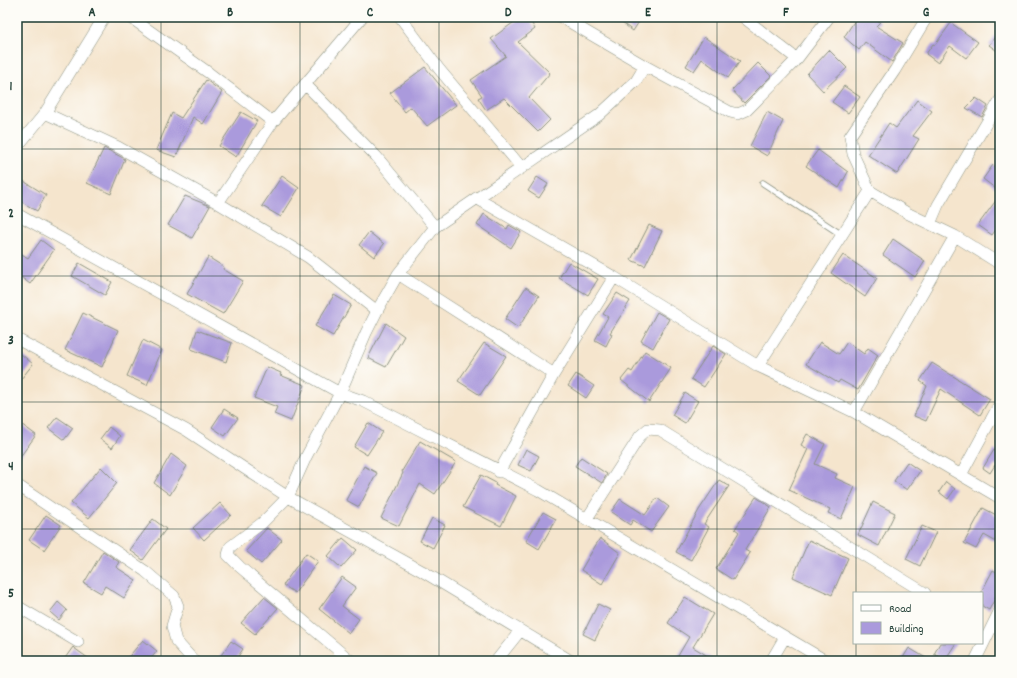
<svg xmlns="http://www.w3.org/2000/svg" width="1017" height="678" viewBox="0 0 1017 678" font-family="Dekko,sans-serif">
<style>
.building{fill:#aa9adc}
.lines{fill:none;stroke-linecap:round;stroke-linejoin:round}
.lane-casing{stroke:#8a9180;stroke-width:7}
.street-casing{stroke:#8a9180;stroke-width:12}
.lane{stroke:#fff;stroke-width:5.5}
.street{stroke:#fff;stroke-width:11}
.grid{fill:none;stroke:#1f3d34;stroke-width:1;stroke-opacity:0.55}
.neatline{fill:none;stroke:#1f3d34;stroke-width:1.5}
.grid-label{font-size:13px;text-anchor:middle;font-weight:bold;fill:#1f3d34}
</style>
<rect width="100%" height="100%" fill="#fdfcf7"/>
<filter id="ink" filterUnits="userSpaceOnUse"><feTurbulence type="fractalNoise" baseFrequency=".025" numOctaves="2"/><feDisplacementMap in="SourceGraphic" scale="8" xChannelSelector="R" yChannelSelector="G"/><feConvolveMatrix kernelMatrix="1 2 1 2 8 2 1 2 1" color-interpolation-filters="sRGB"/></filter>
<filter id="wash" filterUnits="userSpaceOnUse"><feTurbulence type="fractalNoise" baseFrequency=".012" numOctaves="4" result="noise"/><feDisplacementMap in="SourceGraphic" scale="16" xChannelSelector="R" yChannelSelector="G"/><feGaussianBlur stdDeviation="0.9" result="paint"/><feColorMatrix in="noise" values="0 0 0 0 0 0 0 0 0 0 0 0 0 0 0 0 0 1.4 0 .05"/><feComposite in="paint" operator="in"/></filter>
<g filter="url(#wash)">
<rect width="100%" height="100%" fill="#f5e5cd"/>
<g id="blocks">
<path class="building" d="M521,17H528L535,29L518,42L550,73L529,98L550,120L538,132L504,98L486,110L478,98L482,96L471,80L506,56L491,39Z
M614,17H642L633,31Z
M857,17H873L880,22L876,26L903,43L892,62L865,42L859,50L844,37Z
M951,23L978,42L966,58L950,46L938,63L926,54L933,44L935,45Z
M1000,30V53L989,45Z
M704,37L740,61L728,78L702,59L694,71L686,66Z
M829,50L847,68L823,91L807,74Z
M758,63L771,76L744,103L732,90Z
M425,67L456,105L427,126L411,107L405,112L390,93Z
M206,80L222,92L203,124L193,117L176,157L156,150L172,113L181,118Z
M844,86L860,97L848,113L832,102Z
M976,98L988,106L982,117L966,108Z
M917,100L932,111L913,136L919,139L897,174L868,155L889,123L896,128Z
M241,112L257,121L236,157L219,146Z
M767,112L783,121L767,156L750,146Z
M104,148L125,159L111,194L87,183Z
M818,150L848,172L839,188L806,166Z
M993,165L1000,170V192L983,179Z
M282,176L299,188L281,217L262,206Z
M17,177L46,195L37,211L17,199Z
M537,177L548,184L539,198L528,191Z
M1000,195V224L992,235L978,225Z
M185,196L210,206L192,238L168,225Z
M484,214L507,229L509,225L521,232L511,248L477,225Z
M649,225L662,231L645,266L631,260Z
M369,232L384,244L374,257L359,245Z
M893,239L925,261L915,277L883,255Z
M41,240L54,250L30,284L17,274V251L28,258Z
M843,255L877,278L865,297L831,273Z
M208,257L224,267L223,269L243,281L223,314L187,294Z
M569,262L598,279L588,295L559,278Z
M79,263L112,282L105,295L72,276Z
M526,287L539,296L518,328L505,319Z
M617,293L630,301L610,333L612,334L606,346L595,340L608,317L603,314Z
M334,295L351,305L333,336L315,326Z
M657,312L669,319L653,348L641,341Z
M83,313L118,330L102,367L65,350Z
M386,323L404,336L386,367L368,358Z
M197,330L232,343L226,362L191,349Z
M143,340L162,350L147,385L127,376Z
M820,342L839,354L847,342L864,354L868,348L878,355L858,390L840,380L838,383L806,364Z
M484,343L506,356L480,395L458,381Z
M713,346L726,354L704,387L691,379Z
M645,351L671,368L649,402L621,380L629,370L632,372Z
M21,354L33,364L17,384V359Z
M932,363L990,399L980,415L941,389L926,421L914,416L927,386L920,381Z
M267,367L281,373L280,375L305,385L291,421L274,414L277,407L254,398Z
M576,374L594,386L586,398L568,386Z
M685,393L698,401L685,423L672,415Z
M224,409L238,418L225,436L212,427Z
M57,417L73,428L64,440L48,428Z
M17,421L36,435L17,461Z
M368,423L382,432L367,455L354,447Z
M109,427L120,436L112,448L100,439Z
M807,434L825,444L815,464L837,474L835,478L855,487L841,519L828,513L830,509L789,490L808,449L801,445Z
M420,441L456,462L435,494L420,484L399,526L381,518L403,473L402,471Z
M526,449L539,456L531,471L518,465Z
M994,450L1000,454V469L995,465L990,473L983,468Z
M171,454L187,466L170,495L154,483Z
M581,457L607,474L602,483L575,466Z
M907,462L920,471L907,490L894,481Z
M364,466L377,473L359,507L346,500Z
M101,467L117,483L89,518L71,503Z
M481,475L496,483L495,485L516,496L501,526L463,507Z
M719,480L729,486L704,524L709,527L691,560L676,552L699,510Z
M946,482L955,489L948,499L939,492Z
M756,497L771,507L745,550L750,553L733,580L716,569L739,532L735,529Z
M657,498L669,507L651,532L633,520L630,525L611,512L620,499L645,515Z
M873,502L895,513L879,546L858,535Z
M220,503L231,515L204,540L193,528Z
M983,508L1000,517V544L984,535L976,549L964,543Z
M543,512L556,519L539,549L526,541Z
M46,515L61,525L44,550L29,540Z
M432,518L445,525L433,548L420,541Z
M153,519L166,529L143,560L130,550Z
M922,526L936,532L920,566L906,559Z
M267,528L282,540L261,564L246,551Z
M343,538L357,550L341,568L328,556Z
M600,538L620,553L602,584L581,570Z
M809,540L848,558L832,595L793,577Z
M103,551L119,562L116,567L136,580L124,598L105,586L101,593L84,583Z
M306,553L318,561L295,593L283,585Z
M993,570L1000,574V589L989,610L982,606V591Z
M342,577L356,587L342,606L359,619L349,633L319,609Z
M264,597L278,608L255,634L241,623Z
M685,597L713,614L693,647L716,661H675L689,637L668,623Z
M58,602L67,610L59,620L50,612Z
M598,604L610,610L595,640L583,634Z
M143,640L157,651L149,661H125Z
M231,641L243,649L235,661H217Z
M940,643H956L945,660L934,654Z
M73,647L74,648L92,661H63Z
M909,648L931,661H901Z"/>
</g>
</g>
<g filter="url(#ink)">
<use href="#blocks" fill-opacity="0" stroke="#8a9180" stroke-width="1"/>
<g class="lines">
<defs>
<path id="lane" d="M763,183L842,235"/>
<path id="street" d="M130,17L209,73L273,122
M400,17L439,69L522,168
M561,17L645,66L730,112L738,114L747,110L797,59L829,17
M743,17L797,59
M927,17L895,70L850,136L853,154L870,191L909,214L955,236L1000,264
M305,84L376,156L435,227
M45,113L118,147L218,203L308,257L377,311
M17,147L45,113L104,17
M476,198L614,277L758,366L854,412L1000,498
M218,203L273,122L362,17
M17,214L340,393L363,401L538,490L826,661
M930,224L938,205L1000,100
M398,274L554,374
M17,339L186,430L288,497L422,571L571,661
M758,366L870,191
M854,412L955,236
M499,472L554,374L614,277
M961,475L1000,403
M17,485L145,571L174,596L178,606L172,626L176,641L194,661
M586,520L640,436L648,429L660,430L925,593
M17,606L78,642
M351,661L240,567L228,555L230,547L262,523L288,497L306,457L340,393L366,333L377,311L398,274L435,227L599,115L636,81L645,66
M496,661L520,631
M771,661L785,637
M975,661L1000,610"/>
</defs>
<use href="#lane" class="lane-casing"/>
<use href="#street" class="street-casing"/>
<use href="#lane" class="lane"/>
<use href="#street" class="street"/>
</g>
</g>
<path class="grid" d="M161,17V661M300,17V661M439,17V661M578,17V661M717,17V661M856,17V593M17,149H1000M17,276H1000M17,402H1000M17,529H1000M856,643V661"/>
<rect width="1017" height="678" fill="none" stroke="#fdfcf7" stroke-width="44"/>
<rect x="853" y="592" width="130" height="52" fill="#fdfcf7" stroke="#a4b0a9"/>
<rect x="861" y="605" width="20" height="6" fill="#ffffff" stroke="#a4b0a9"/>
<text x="889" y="612" font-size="12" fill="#1f3d34">Road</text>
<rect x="861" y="622" width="20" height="12" fill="#aa9adc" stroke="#a4b0a9"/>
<text x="889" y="632" font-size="12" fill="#1f3d34">Building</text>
<rect x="22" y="22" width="973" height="634" class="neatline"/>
<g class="grid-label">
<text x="92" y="16">A</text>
<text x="230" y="16">B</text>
<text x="370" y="16">C</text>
<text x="508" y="16">D</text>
<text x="648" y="16">E</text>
<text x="786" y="16">F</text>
<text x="926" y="16">G</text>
<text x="11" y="90">1</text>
<text x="11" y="217">2</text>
<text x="11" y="344">3</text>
<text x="11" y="470">4</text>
<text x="11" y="597">5</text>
</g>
</svg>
